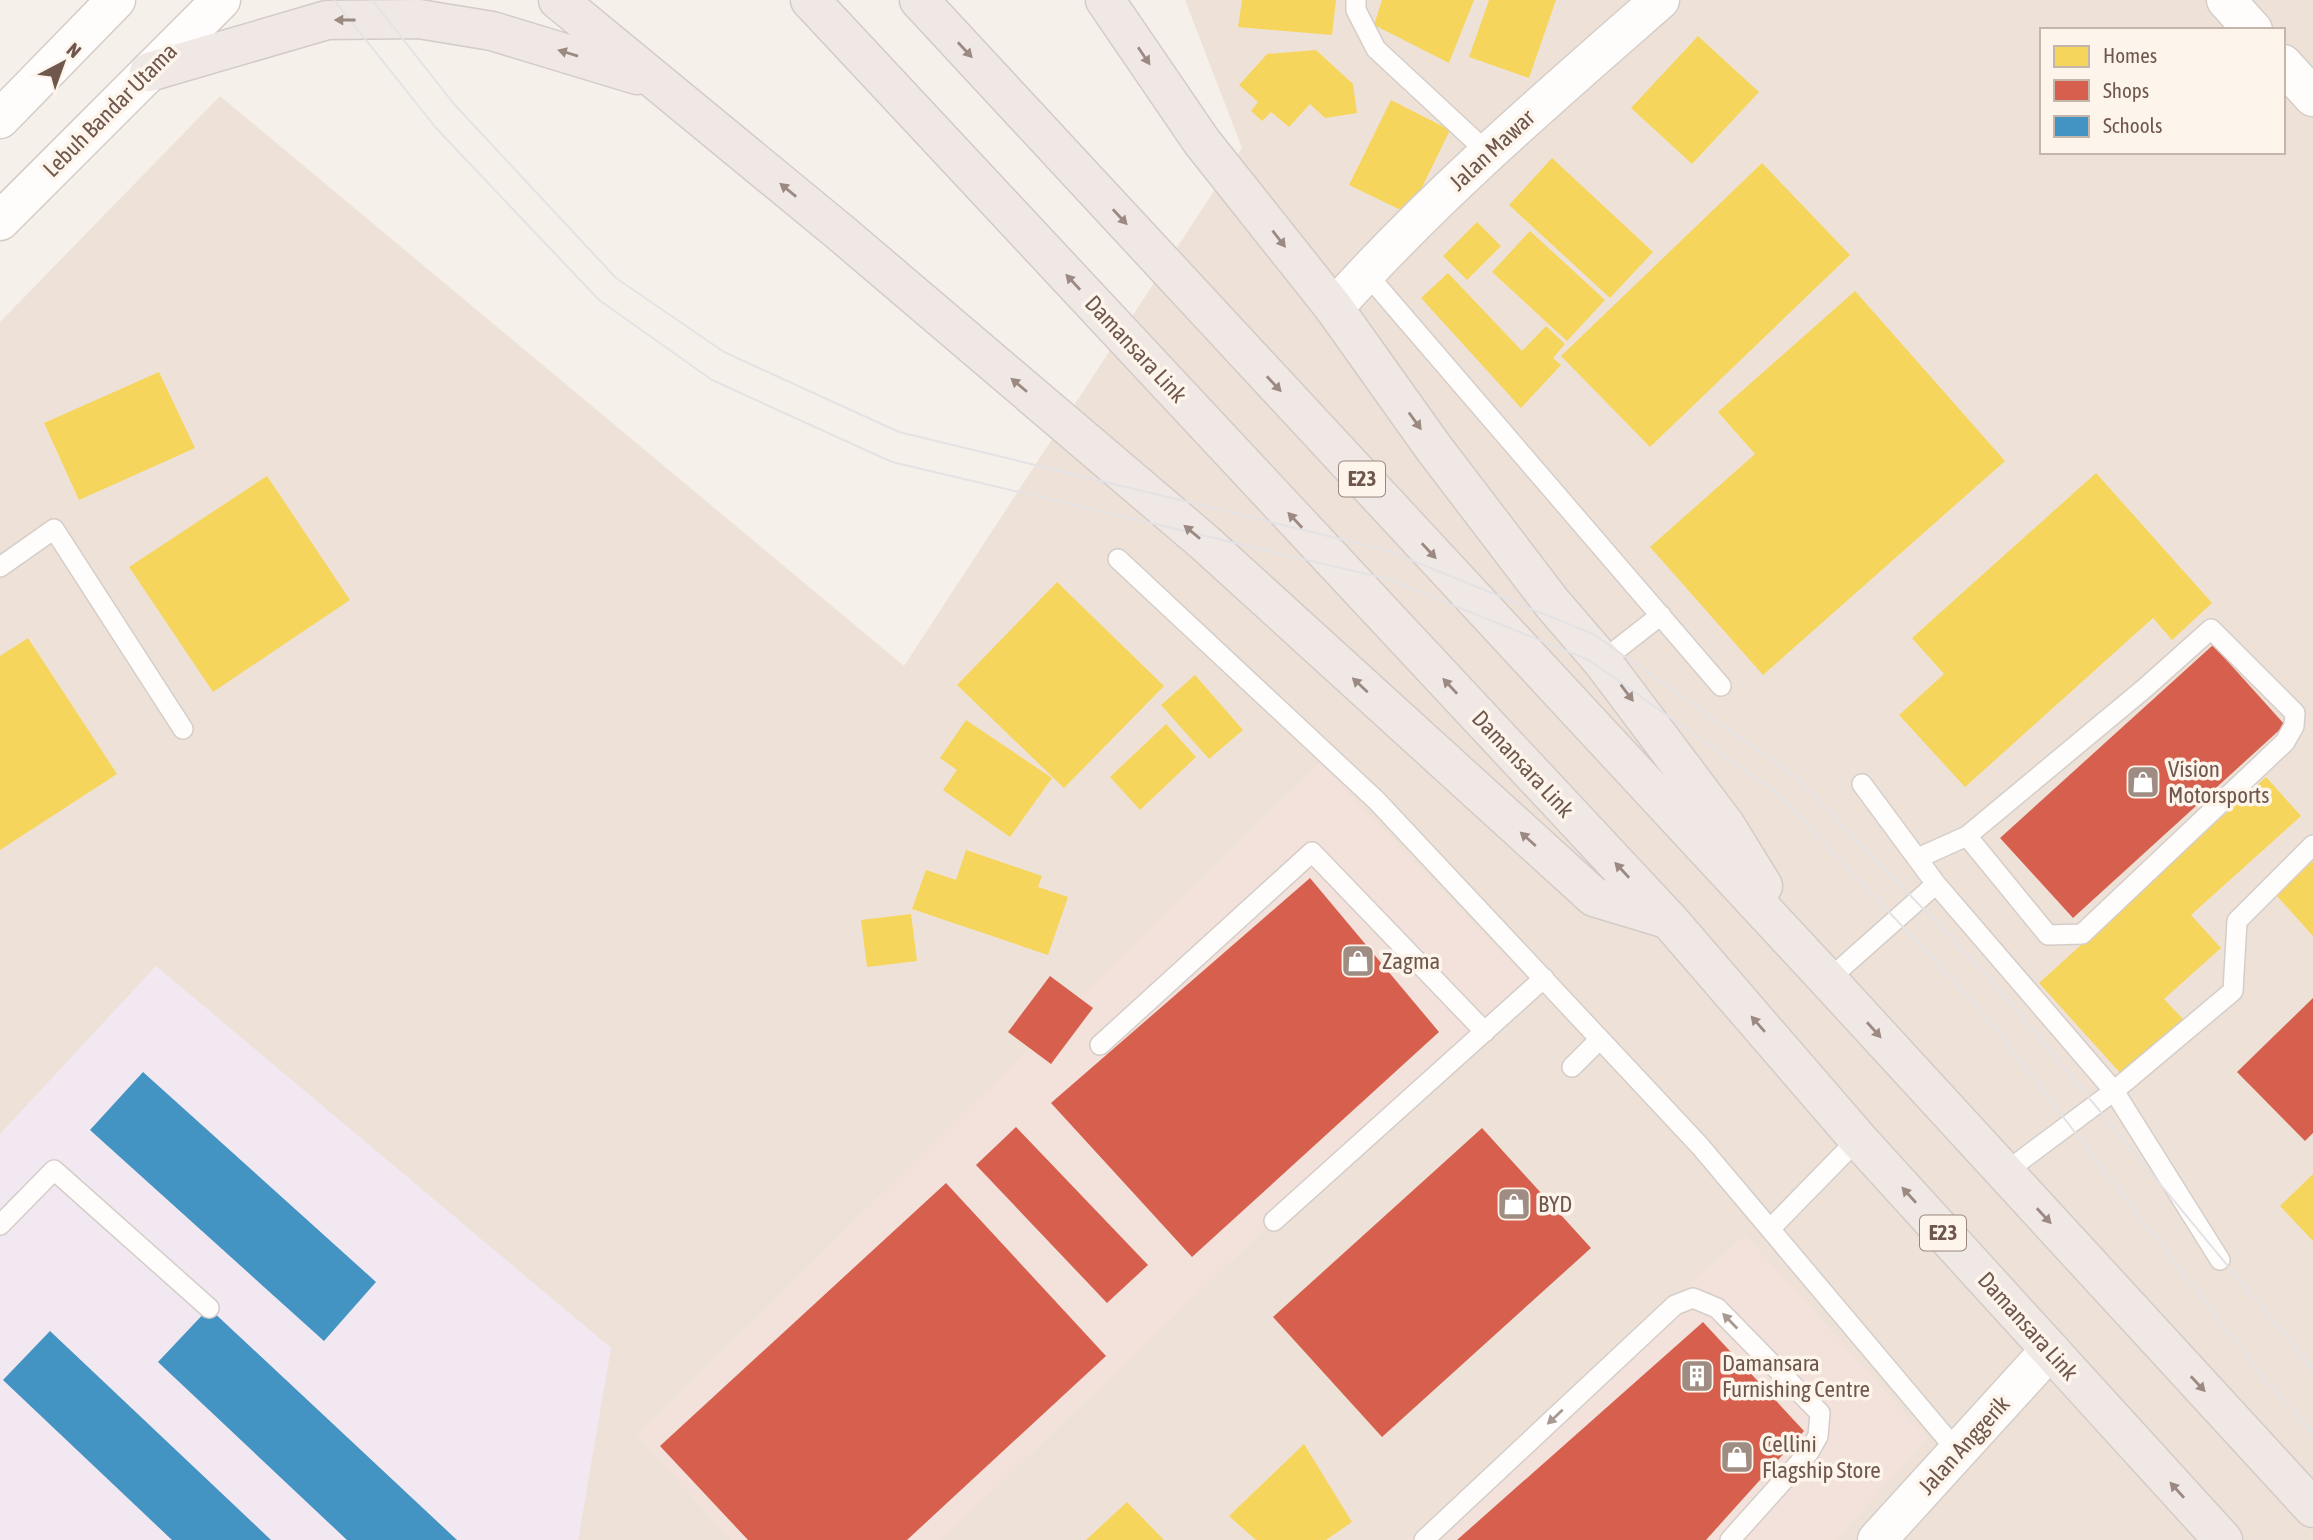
<svg xmlns="http://www.w3.org/2000/svg" width="2313" height="1540" viewBox="0 0 2313 1540" font-family="'Asap Condensed',sans-serif">
<style>
.residential{fill:#eee2d8;fill-rule:evenodd}
.commercial{fill:#f3e2db}
.education{fill:#f1e8f1}
.homes{fill:#f6d55c}
.shops{fill:#d6604d}
.schools{fill:#4393c3}
.lines{fill:none;stroke-linecap:round;stroke-linejoin:round}
.lane-casing{stroke:#d5cdc8;stroke-width:22}
.street-casing{stroke:#d5cdc8;stroke-width:41}
.secondary-casing{stroke:#d4ccc6;stroke-width:41}
.highway-casing{stroke:#d4cbc7;stroke-width:41}
.lane{stroke:#fefdfc;stroke-width:19}
.street{stroke:#fefdfc;stroke-width:38}
.secondary{stroke:#fefdfc;stroke-width:38}
.highway{stroke:#efe8e5;stroke-width:38}
.tram{stroke:#e4e2e4;stroke-width:2}
.oneway{fill:#9c8a82}
.oneway2{fill:#a99993}
.labels{text-anchor:middle;stroke-width:7;stroke-linejoin:round;paint-order:stroke}
.shield{fill:#fdf5eb;stroke:#9a867c;stroke-width:2}
.shield-label{font-size:21px;font-weight:bold;fill:#70574d}
.street-label{font-size:23px;fill:#70574d;stroke:#fdf5eb}
.poi-label{font-size:23px;fill:#70574d;stroke:#fdf5eb;text-anchor:start}
</style>
<rect width="100%" height="100%" fill="#f6f0ea"/>
<path class="residential" d="M1185,0H2313V1540H0V322L220,96L904,666L1242,148ZM2042,30H2283V152H2042Z"/>
<path class="commercial" d="M1319,763L1526,978L941,1540H731L637,1435Z
M1745,1235L1927,1438L1836,1540H1408Z"/>
<path class="education" d="M156,966L611,1348L578,1540H0V1134Z"/>
<path class="homes" d="M1242,0H1336L1332,35L1238,27Z
M1382,0H1474L1449,63L1374,25Z
M1489,0H1556L1529,78L1469,57Z
M1698,36L1759,92L1692,164L1631,108Z
M1316,50L1353,84L1357,113L1325,118L1310,104L1289,127L1271,112L1262,121L1251,111L1258,102L1239,85L1267,54Z
M1391,100L1450,130L1409,214L1349,185Z
M1552,158L1653,252L1610,298L1509,205Z
M1762,163L1850,255L1650,447L1561,356Z
M1477,222L1501,246L1467,280L1443,256Z
M1530,231L1605,300L1567,341L1492,272Z
M1448,273L1522,351L1546,326L1565,344L1553,358L1561,365L1521,408L1421,298Z
M1855,291L2005,461L1763,675L1650,547L1755,454L1718,412Z
M159,372L195,448L79,500L44,423Z
M2096,473L2212,603L2172,640L2153,618L1965,787L1899,715L1944,674L1912,638Z
M267,476L350,600L213,692L129,567Z
M1057,582L1164,686L1064,788L957,685Z
M28,638L117,774L0,850V656Z
M1195,675L1243,730L1209,759L1161,705Z
M966,720L1052,778L1010,837L943,790L957,770L940,758Z
M1166,724L1196,757L1140,810L1110,777Z
M2266,777L2301,816L2191,915L2221,948L2164,999L2183,1019L2122,1075L2039,983Z
M966,850L1042,876L1038,887L1068,897L1048,955L912,909L926,870L956,880Z
M2313,861V936L2276,895Z
M911,914L917,961L867,967L861,920Z
M2313,1174V1241L2280,1206Z
M1304,1444L1352,1522L1326,1540H1256L1229,1516Z
M1127,1502L1164,1540H1086Z"/>
<path class="shops" d="M2213,645L2285,725L2073,918L2000,838Z
M1310,878L1439,1032L1192,1257L1051,1103Z
M1050,976L1093,1008L1051,1064L1008,1032Z
M2313,998V1133L2305,1141L2237,1072Z
M1016,1127L1148,1265L1107,1303L976,1165Z
M1482,1128L1591,1248L1382,1437L1273,1317Z
M946,1183L1106,1356L907,1540H748L660,1446Z
M1703,1322L1804,1431L1706,1540H1457Z"/>
<path class="schools" d="M143,1072L376,1282L324,1341L90,1130Z
M209,1308L457,1540H347L158,1362Z
M50,1331L271,1540H172L3,1380Z"/>
<g class="lines">
<defs>
<path id="lane" d="M1356,0V10L1376,49L1487,152
M1366,273L1721,686
M1118,559L1377,801L1700,1146L1958,1452
M0,567L54,529L183,729
M1602,661L1661,615
M1862,784L1936,884L2114,1091L2220,1260
M1918,858L1967,836L2145,688L2211,629L2295,713L2294,726L2285,742L2082,934L2048,935L1967,836
M1828,980L1936,884
M1100,1045L1312,852L1485,1032
M1572,1067L1600,1039
M2004,1173L2114,1091L2233,991L2237,921L2313,845
M1274,1221L1544,978
M0,1225L54,1170L209,1308
M1770,1229L1858,1139
M1424,1540L1675,1305L1693,1298L1717,1308L1820,1413L1818,1436L1809,1452L1730,1540"/>
<path id="street" d="M2226,0L2253,30
M2283,64L2313,97
M1334,308C1434,196 1547,99 1660,0
M1877,1540L2050,1350"/>
<path id="secondary" d="M0,119L116,0
M0,221L221,0"/>
<path id="highway" d="M558,0L841,233L1204,542L1594,897L1667,919
M810,0L1669,920L1858,1139L2223,1540
M919,0L1828,980L2313,1508
M1105,0L1202,142L1334,308L1433,447L1552,603L1602,661L1726,826L1763,886
M149,72L327,20L419,19L492,31L637,75"/>
</defs>
<use href="#lane" class="lane-casing"/>
<use href="#street" class="street-casing"/>
<use href="#secondary" class="secondary-casing"/>
<use href="#highway" class="highway-casing"/>
<use href="#lane" class="lane"/>
<use href="#street" class="street"/>
<use href="#secondary" class="secondary"/>
<use href="#highway" class="highway"/>
<path class="tram" d="M334,0L436,128L599,300L712,380L892,462L1388,579L1589,660L1777,793L1981,1010L2266,1381L2313,1433
M372,0L454,104L616,278L724,352L899,432L1386,550L1593,634L1796,777L1990,978L2313,1369"/>
</g>
<defs><path id="oneway-solid" d="M-6-.8H1V-3.2L6.5 0L1 3.2V.8H-6Z" transform="scale(1.75)"/></defs>
<g class="oneway">
<use href="#oneway-solid" transform="translate(345 20) rotate(-180)"/>
<use href="#oneway-solid" transform="translate(965 50) rotate(47)"/>
<use href="#oneway-solid" transform="translate(568 53) rotate(-163)"/>
<use href="#oneway-solid" transform="translate(1144 56) rotate(56)"/>
<use href="#oneway-solid" transform="translate(788 190) rotate(-141)"/>
<use href="#oneway-solid" transform="translate(1120 217) rotate(47)"/>
<use href="#oneway-solid" transform="translate(1279 239) rotate(52)"/>
<use href="#oneway-solid" transform="translate(1073 282) rotate(-133)"/>
<use href="#oneway-solid" transform="translate(1274 384) rotate(47)"/>
<use href="#oneway-solid" transform="translate(1019 385) rotate(-140)"/>
<use href="#oneway-solid" transform="translate(1415 421) rotate(54)"/>
<use href="#oneway-solid" transform="translate(1295 520) rotate(-133)"/>
<use href="#oneway-solid" transform="translate(1192 532) rotate(-140)"/>
<use href="#oneway-solid" transform="translate(1429 551) rotate(47)"/>
<use href="#oneway-solid" transform="translate(1360 685) rotate(-137)"/>
<use href="#oneway-solid" transform="translate(1450 686) rotate(-133)"/>
<use href="#oneway-solid" transform="translate(1627 693) rotate(53)"/>
<use href="#oneway-solid" transform="translate(1528 839) rotate(-138)"/>
<use href="#oneway-solid" transform="translate(1622 870) rotate(-133)"/>
<use href="#oneway-solid" transform="translate(1758 1024) rotate(-131)"/>
<use href="#oneway-solid" transform="translate(1874 1030) rotate(48)"/>
<use href="#oneway-solid" transform="translate(1909 1195) rotate(-132)"/>
<use href="#oneway-solid" transform="translate(2044 1216) rotate(47)"/>
<use href="#oneway-solid" transform="translate(2198 1384) rotate(47)"/>
<use href="#oneway-solid" transform="translate(2177 1490) rotate(-132)"/>
</g>
<g class="oneway2">
<use href="#oneway-solid" transform="translate(1730 1321) rotate(-134)"/>
<use href="#oneway-solid" transform="translate(1555 1417) rotate(137)"/>
</g>
<defs>
<symbol id="shop-square" viewBox="-11 -11 22 22"><rect x="-9" y="-9" width="18" height="18" rx="4" fill="#9f8d84" stroke="#fdf5eb"/><path d="M-5-2.5h2.3a2.7 3.5 0 0 1 5.4 0H5L5.5 6h-11ZM-1.5-2.5h3a1.5 2.3 0 0 0-3 0Z" fill="#fff"/></symbol>
<symbol id="building-square" viewBox="-11 -11 22 22"><rect x="-9" y="-9" width="18" height="18" rx="4" fill="#9f8d84" stroke="#fdf5eb"/><path d="M-4-6H4V6H1V3H-1V6H-4ZM-2.5-4.3h1.7v1.8h-1.7ZM.8-4.3h1.7v1.8H.8ZM-2.5-1h1.7V.8h-1.7ZM.8-1h1.7V.8H.8Z" fill="#fff"/></symbol>
</defs>
<g fill-rule="evenodd">
<use href="#shop-square" x="2124" y="763" width="38" height="38"/>
<use href="#shop-square" x="1339" y="942" width="38" height="38"/>
<use href="#shop-square" x="1495" y="1185" width="38" height="38"/>
<use href="#building-square" x="1678" y="1357" width="38" height="38"/>
<use href="#shop-square" x="1718" y="1438" width="38" height="38"/>
</g>
<g class="labels">
<g class="shield">
<rect x="1339" y="461.5" width="46" height="35" rx="5"/>
<rect x="1920" y="1215.5" width="46" height="35" rx="5"/>
</g>
<g class="shield-label">
<text x="1362" y="486">E23</text>
<text x="1943" y="1240">E23</text>
</g>
<g class="street-label">
<text transform="translate(110 110) rotate(-45)" y="8">Lebuh Bandar Utama</text>
<text transform="translate(1492 150) rotate(-43)" y="8">Jalan Mawar</text>
<text transform="translate(1136 349) rotate(47)" y="8">Damansara Link</text>
<text transform="translate(1523 764) rotate(47)" y="8">Damansara Link</text>
<text transform="translate(2028 1326) rotate(48)" y="8">Damansara Link</text>
<text transform="translate(1964 1445) rotate(-48)" y="8">Jalan Anggerik</text>
</g>
<g class="poi-label">
<text x="2168" y="777">Vision<tspan x="2168" dy="26">Motorsports</tspan></text>
<text x="1382" y="969">Zagma</text>
<text x="1538" y="1212">BYD</text>
<text x="1722" y="1371">Damansara<tspan x="1722" dy="26">Furnishing Centre</tspan></text>
<text x="1762" y="1452">Cellini<tspan x="1762" dy="26">Flagship Store</tspan></text>
</g>
</g>
<rect x="2040" y="28" width="245" height="126" fill="#fdf5eb" stroke="#c5b6ac" stroke-width="2"/>
<rect x="2054" y="46" width="35" height="21" fill="#f6d55c" stroke="#c5b6ac" stroke-width="2"/>
<text x="2103" y="63" font-size="21" fill="#70574d">Homes</text>
<rect x="2054" y="80" width="35" height="21" fill="#d6604d" stroke="#c5b6ac" stroke-width="2"/>
<text x="2103" y="98" font-size="21" fill="#70574d">Shops</text>
<rect x="2054" y="116" width="35" height="21" fill="#4393c3" stroke="#c5b6ac" stroke-width="2"/>
<text x="2103" y="133" font-size="21" fill="#70574d">Schools</text>
<g transform="translate(63 63) rotate(41)" stroke="#fdf5eb" stroke-width="5" paint-order="stroke">
<path d="M0-5L12 26L0 18L-12 26Z" fill="#70574d"/>
<text y="-10" font-size="19" font-weight="bold" text-anchor="middle" fill="#70574d">N</text>
</g>
</svg>
